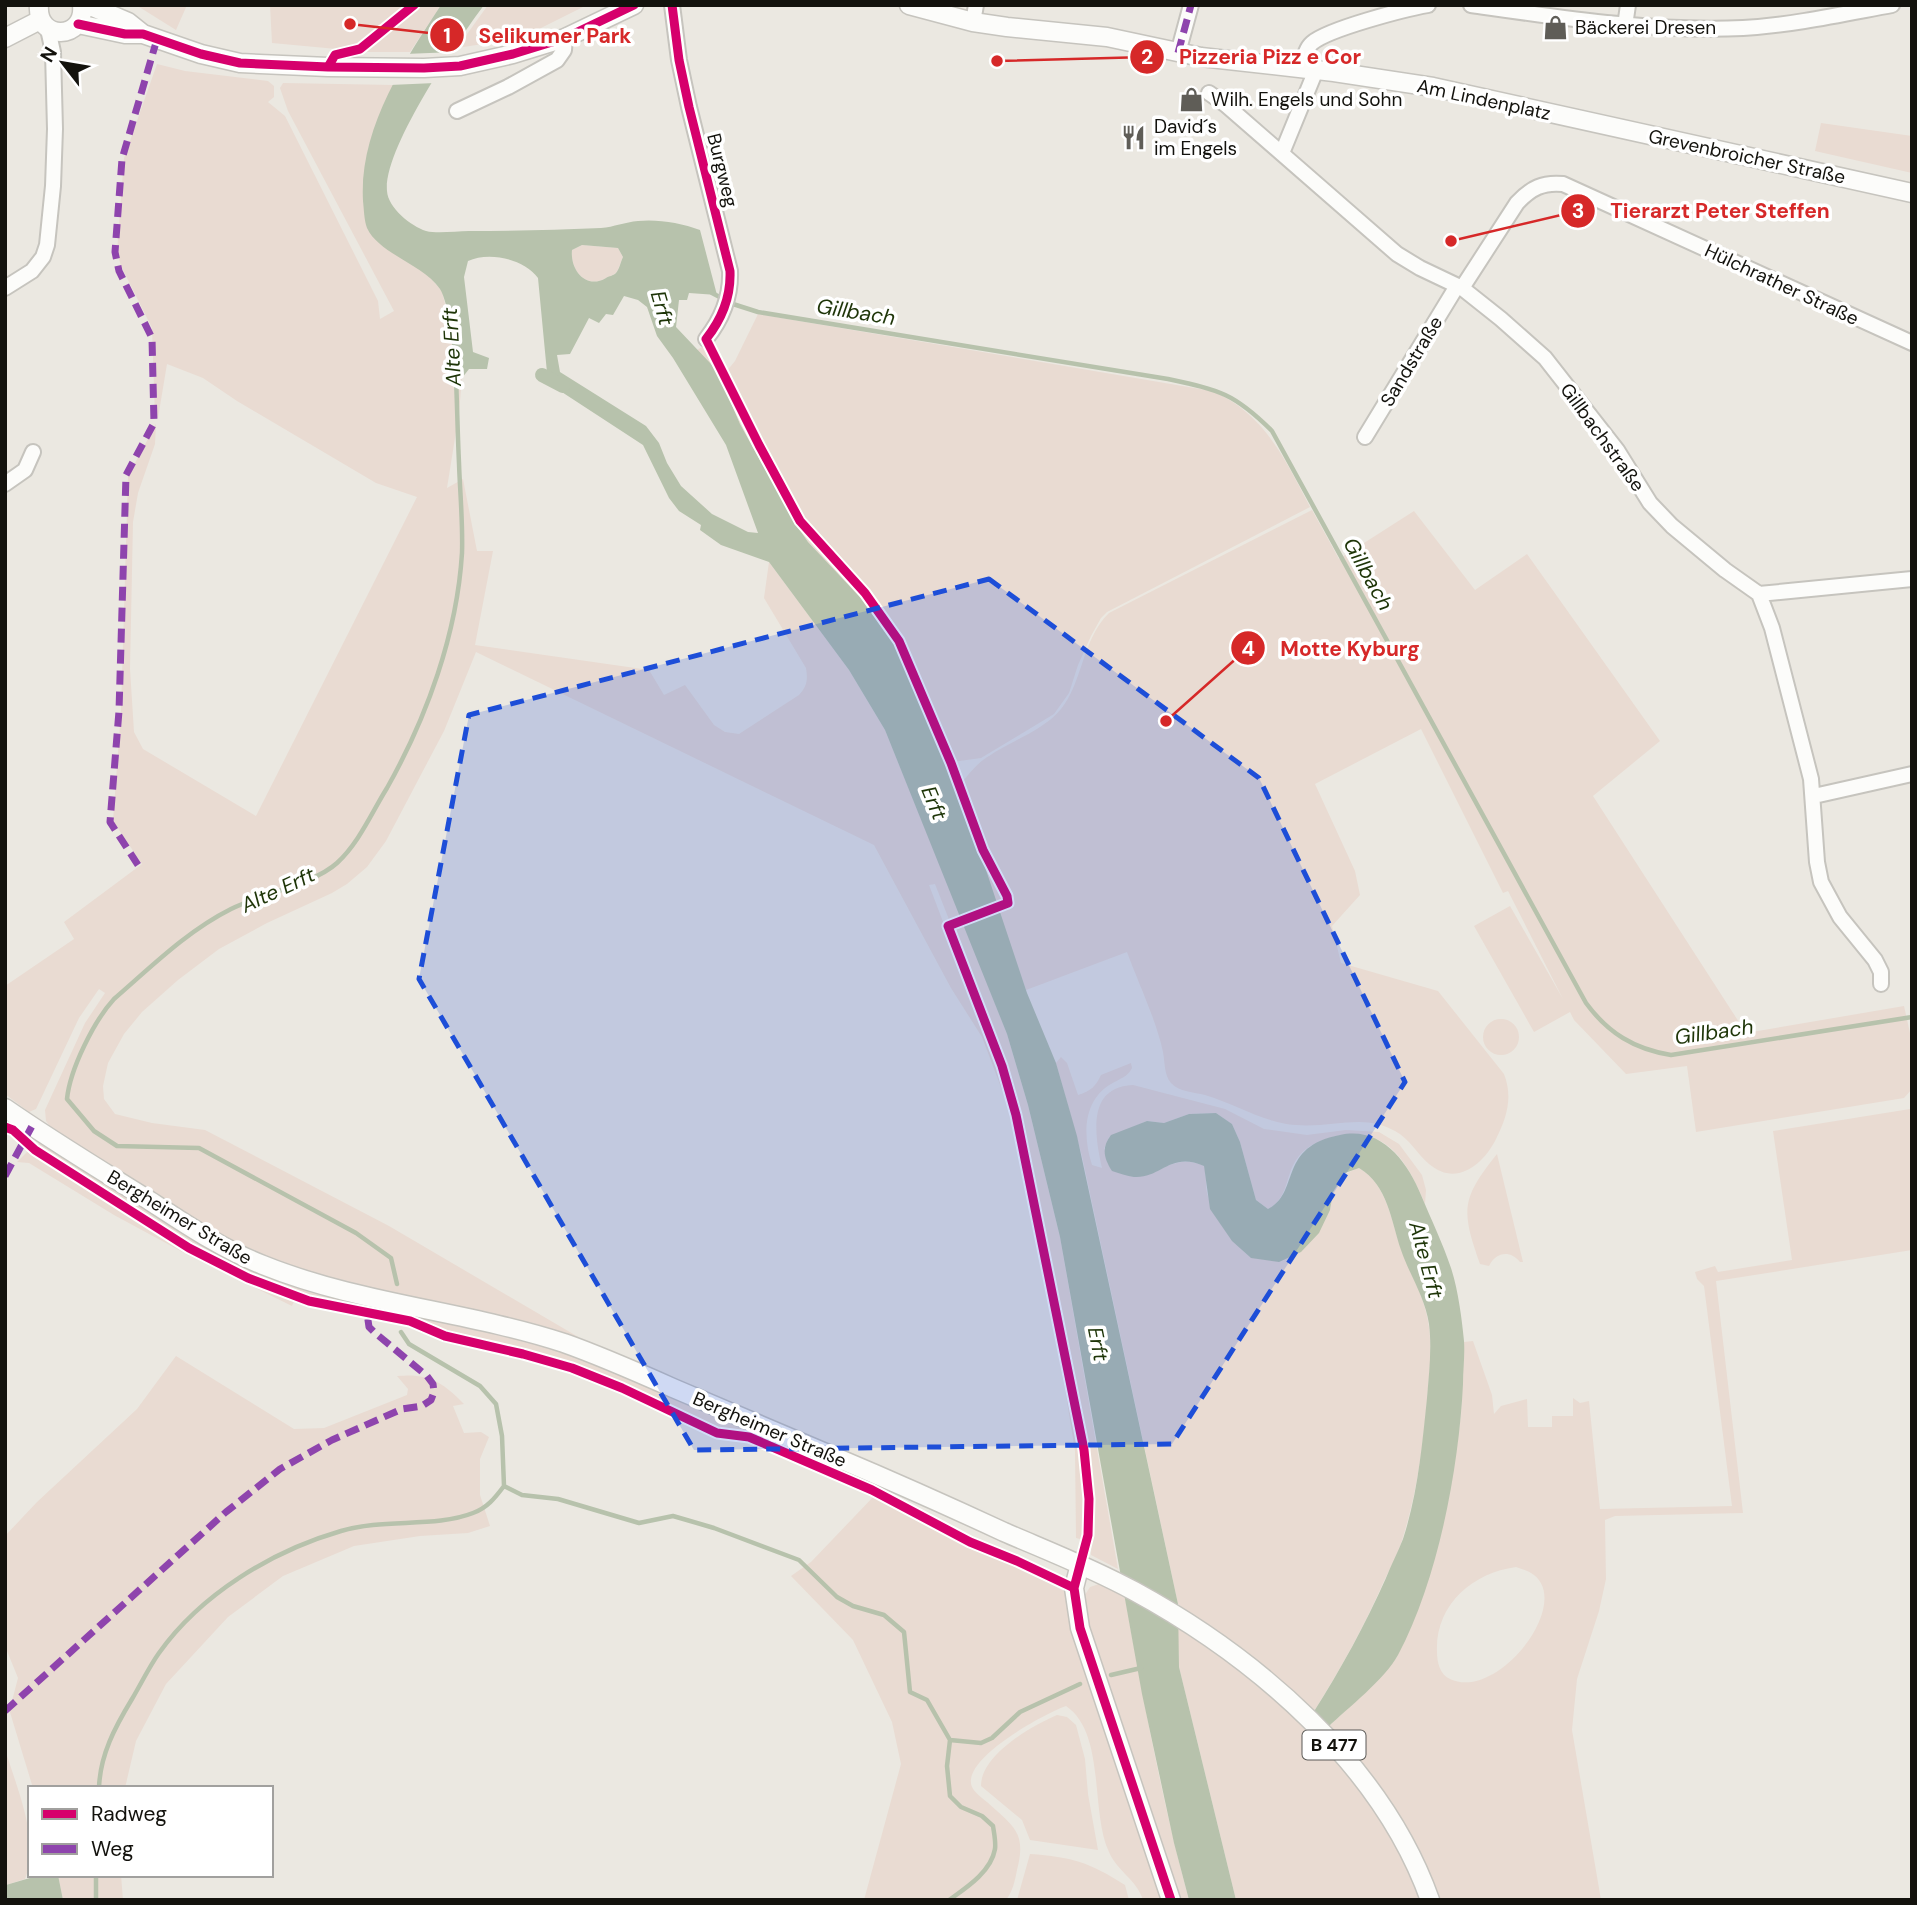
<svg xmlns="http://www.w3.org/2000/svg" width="1917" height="1905" viewBox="0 0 1917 1905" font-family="'DM Sans',sans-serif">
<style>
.green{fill:#e9dbd2;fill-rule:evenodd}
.water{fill:#b7c2ac;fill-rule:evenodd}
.pier{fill:#ebe8e1}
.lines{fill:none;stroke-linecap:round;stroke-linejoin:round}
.stream{stroke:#b7c2ac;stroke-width:4.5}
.canal{stroke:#b7c2ac;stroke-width:14}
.minor-casing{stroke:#c6c4be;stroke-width:18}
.major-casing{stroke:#c6c4be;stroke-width:21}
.minor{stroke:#fcfcfa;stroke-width:14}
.major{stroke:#fcfcfa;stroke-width:18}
.quiet{stroke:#8e44ad;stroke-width:7;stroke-dasharray:14 7;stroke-linecap:butt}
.cycleway-casing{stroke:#fff;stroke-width:13}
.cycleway{stroke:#d6006c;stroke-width:9}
.marked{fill:#1d4ed8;fill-opacity:0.2;stroke:#1d4ed8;stroke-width:5;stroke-dasharray:14 9;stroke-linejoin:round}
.labels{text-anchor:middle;stroke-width:7;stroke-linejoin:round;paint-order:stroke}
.shield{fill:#fff;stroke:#5a5956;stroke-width:2}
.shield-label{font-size:18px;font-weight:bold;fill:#13120d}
.poi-label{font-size:19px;fill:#13120d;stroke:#fff;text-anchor:start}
.street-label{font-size:19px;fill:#13120d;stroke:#fff}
.water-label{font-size:21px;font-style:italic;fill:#1e3508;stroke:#fff}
.leader{fill:none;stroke:#d62828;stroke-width:2.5}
.callout-dot{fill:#d62828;stroke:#fff;stroke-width:2.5}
.mark-label{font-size:21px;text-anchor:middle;font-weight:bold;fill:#fff}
.callout-label{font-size:21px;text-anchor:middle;font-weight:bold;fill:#d62828;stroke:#fff;stroke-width:7;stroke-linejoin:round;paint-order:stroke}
</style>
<rect width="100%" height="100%" fill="#ebe8e1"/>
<path class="green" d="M136,5H187L176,30Z
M270,5H441L410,52H369L272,43Z
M488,5H587L521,38L457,48Z
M157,64L185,71L268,81L274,86V97L268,102L285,116L378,301L380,319L394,311L288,111L280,88L283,83L394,85L380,114L368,150L394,253L427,274L442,291L462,378L459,413L447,488L463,479L477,551H493L475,645L649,670L664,695L685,685L714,725L725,732L739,734L799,695C807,686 808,680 806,668L764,598L769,562L849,670L885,730L961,917L950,922L935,884L929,885L999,1069L1013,1119L1081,1452L1086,1500L1084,1540L1076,1538L1075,1451L1066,1395L1013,1119L982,1037L951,988L874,845L476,652L444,731L386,841L367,867L347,884L332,893L267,923L219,949L178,980L142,1012L124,1034L108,1063L103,1086L104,1099L115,1114L152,1123L205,1130L389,1226L580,1338L404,1297L287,1267L243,1248L186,1216L52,1129L46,1121L45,1110L85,1023L105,993L99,989L79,1018L36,1109L29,1112L5,1094V986L74,939L64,922L142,864L113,821L121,711L128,476L156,424L155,444L138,493L133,522L130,669L134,732L143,749L256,816L417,497L376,483L237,401L203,378L167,364L158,418H155L152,328L121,266L117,252L124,158Z
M1821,123L1912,136V173L1815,151Z
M582,245L618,248L623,257C621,261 619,269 616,273C615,274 607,278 606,278C586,290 570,270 572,250Z
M758,314L1212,391C1264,413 1285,459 1310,507L1107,612L1101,618L1091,636L1078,665L1069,693L1054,714L981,758L952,762C932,714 916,660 885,617C859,581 822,553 799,515C771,469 751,419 726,372L735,361Z
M705,345L749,433L797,520L865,596L898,642L938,734L982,850L1002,888V901L997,905L958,797L913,682L892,638L808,542L795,523L740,424L720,377L697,350Z
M1312,510L1339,559L1414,511L1475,590L1527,554L1660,741L1593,796L1746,1033L1904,1006L1912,1042V1089L1904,1098L1696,1132L1687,1066L1626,1074L1574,1020L1570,1012L1534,1032L1474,926L1510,906L1563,999L1508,891L1503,893L1421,729L1315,784L1355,871L1360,895L1332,926L1341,963L1438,991L1504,1074C1513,1097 1507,1117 1496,1139C1483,1165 1456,1187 1429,1164C1417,1154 1410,1139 1395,1131C1384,1125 1372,1122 1359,1122C1338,1122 1317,1127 1296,1125C1264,1123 1236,1104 1205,1095C1194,1092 1179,1092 1171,1083C1164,1075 1165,1062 1163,1052C1157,1022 1138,982 1127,952L1026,990L998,910L1010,905C1009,892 1001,881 995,870C984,851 961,802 962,782C970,773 978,762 989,756C1012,740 1043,731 1061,709C1083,682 1082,639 1109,613Z
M964,924L1007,1034L1028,1105L1060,1237L1118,1569L1091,1555L1093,1499L1087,1449L1041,1210L1020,1116L1005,1065L953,929Z
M1483 1037a18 18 0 1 1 36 0a18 18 0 1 1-36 0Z
M1061,1057L1067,1063L1078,1095C1091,1091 1096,1086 1101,1075L1131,1063L1132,1068C1128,1077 1119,1079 1111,1084C1082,1101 1083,1137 1092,1165L1102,1168C1095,1136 1086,1087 1133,1085L1225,1109L1264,1129L1307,1135L1346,1130L1379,1132L1399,1144L1422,1175L1426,1190L1425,1204C1406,1158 1383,1121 1326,1139C1314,1143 1304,1148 1296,1160C1285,1177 1288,1199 1268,1209L1256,1200L1240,1142L1232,1124L1216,1113L1189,1114L1164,1123L1147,1121L1109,1137L1104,1149L1152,1173C1171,1164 1184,1157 1204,1166C1207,1175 1205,1185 1207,1193C1214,1220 1231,1240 1251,1258L1330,1210C1333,1188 1337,1175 1359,1168C1388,1185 1391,1222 1402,1251C1411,1276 1423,1293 1428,1321C1433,1347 1429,1374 1427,1400C1423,1447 1417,1492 1403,1537C1399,1552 1391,1567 1384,1581C1364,1627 1340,1670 1313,1713L1178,1604L1082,1156L1056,1063Z
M1910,1109L1912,1110V1250L1716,1281L1743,1513L1615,1516L1605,1520L1606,1579L1599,1611L1577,1679L1572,1730L1601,1900H1439C1417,1833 1376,1777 1328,1727L1370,1688L1397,1657L1454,1466L1461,1415L1464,1342L1473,1341L1492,1395L1494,1414L1501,1406L1527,1399L1528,1427H1552V1416H1573V1398L1580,1403L1589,1401L1600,1509L1732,1506L1704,1286L1697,1279L1695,1272L1715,1266L1718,1272L1792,1260L1773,1131ZM1516,1567C1521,1569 1527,1570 1531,1573C1576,1600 1498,1702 1450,1679C1440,1675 1437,1662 1437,1652C1435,1605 1472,1573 1516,1567Z
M42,1142L356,1305L357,1310C311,1300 267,1286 225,1265L38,1149L36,1145Z
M27,1152L37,1154L182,1246L222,1269L295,1299L292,1306L188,1255L114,1215L29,1163L17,1162Z
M1497,1154L1523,1262H1520C1510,1250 1496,1252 1489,1266L1480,1264C1461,1210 1461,1199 1497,1154Z
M377,1307L530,1339L561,1349L865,1479L867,1484L748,1434L724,1433L585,1370L556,1359L528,1351L449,1335L411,1320L375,1312Z
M176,1356L294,1429L324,1428L407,1395L408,1389L397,1376C428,1373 443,1382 464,1404L453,1406L464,1433L481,1432L489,1437L480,1459V1495L490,1526L468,1533L420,1536L354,1546L283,1576L228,1617L166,1684L136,1741L125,1788H33L9,1709L14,1703L12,1701L18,1678L5,1646V1536L37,1502L137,1409Z
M875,1495L1066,1592L1083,1666L1166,1900H1143C1137,1880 1117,1871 1109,1852C1090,1812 1106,1733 1066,1706C1044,1714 960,1759 972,1787C975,1793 982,1798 987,1802C1013,1826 1027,1832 1017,1870C1015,1880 1013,1891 1006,1900H864L901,1764L892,1722L853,1640L791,1576L811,1562Z
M1099,1584L1115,1590L1125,1598C1143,1699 1162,1801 1189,1900H1179L1095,1658L1083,1598L1090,1587Z
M1177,1624C1242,1672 1312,1722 1360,1788C1386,1822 1405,1860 1422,1900H1236L1179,1667Z
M1057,1715L1067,1717L1076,1725L1085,1759L1088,1794L1098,1850L1030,1840L1022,1820L981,1786C981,1755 1031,1726 1057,1715Z
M5,1749C16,1786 41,1842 25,1879L6,1885L5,1900Z
M1030,1854C1072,1857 1089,1862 1125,1885L1129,1900H1017Z
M58,1875H121L123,1900H63Z"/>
<path class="water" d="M441,5H484C458,40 383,149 387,191C388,208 411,226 426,231C438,234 456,231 469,231C513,231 557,230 601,228C614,227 625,222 638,221C658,219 681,223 700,230L717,295L689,293L687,300H679L676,327L711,364L720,377L740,424L795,523L808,542L873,611L892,638L913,682L980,852L1027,993L1056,1063L1077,1136L1178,1604L1179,1667L1236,1900H1189L1174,1843L1142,1694L1060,1237L1028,1105L1007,1034L885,730L849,670L769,562L721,545L700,530L701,525L679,511L669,498L643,445L548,383L538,278C524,259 489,251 468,261L464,277L473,352L489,358L487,369H469L462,378C458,360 448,301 440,289C423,264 379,254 367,228C364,220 364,209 363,201C359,130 403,63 441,5ZM582,245L618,248L623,257C621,261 619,270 616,273C613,276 609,276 606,278C586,290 570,270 572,250ZM624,296L638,300L647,307L657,336L673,358L726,445L758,533L748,532L712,514L681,486L667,463L659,443L646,426L560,372L557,355L570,354L589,318L599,323L606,314L613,315Z
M1216,1113L1232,1124L1240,1142L1256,1200L1268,1209C1301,1192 1277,1147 1340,1135C1381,1126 1407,1161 1421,1195C1431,1219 1443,1244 1451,1268C1458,1289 1462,1320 1464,1341C1465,1355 1463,1370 1463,1384C1459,1468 1438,1580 1398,1655C1385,1679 1348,1708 1328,1727L1313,1713C1341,1669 1365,1625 1386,1578C1391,1565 1398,1552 1403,1539C1418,1493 1422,1446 1427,1398C1429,1373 1432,1349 1429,1324C1425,1297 1410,1276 1401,1250C1391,1221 1388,1185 1359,1168L1345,1173L1333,1192L1330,1210L1319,1233L1301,1252L1279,1262L1251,1258L1232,1241L1210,1209L1204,1166C1170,1151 1161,1179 1134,1177C1127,1176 1119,1173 1112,1171C1104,1158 1101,1148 1111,1135L1147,1121L1164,1123L1189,1114Z
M40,1875H58L63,1900H6V1885Z"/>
<path class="pier" d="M454,52L435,83L390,85L405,54Z"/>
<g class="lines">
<path class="stream" d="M712,293L733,304L758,312L1168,379C1219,390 1234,393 1272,431L1586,1003C1608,1033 1634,1049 1671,1055L1912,1017
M397,1284L391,1258L356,1233L199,1148L117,1146L94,1131L67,1099C70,1069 94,1021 114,999C151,967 187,931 231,909C261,894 314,884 337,863C359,843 372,812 387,788C427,717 457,634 462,553C463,523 460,493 459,463C457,422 457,382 454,341
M401,1332L409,1344L480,1386L496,1404L502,1436L504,1486
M504,1486L522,1495L558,1499L639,1523L673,1516L714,1528L799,1560L837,1597L853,1606L884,1615L904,1632L910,1692L927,1700L950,1740L947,1766L950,1796L961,1807L982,1816L993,1826C994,1833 996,1842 995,1849C991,1872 966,1888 949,1900
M1111,1675L1141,1668
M950,1740L981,1743L992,1738L1020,1712L1080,1684
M99,1788C100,1755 115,1727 132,1699C141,1684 149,1667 159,1653C201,1594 272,1551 341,1531C384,1518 435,1528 473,1513C487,1508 495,1498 504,1486
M96,1900V1875"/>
<path class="canal" d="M542,375L563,386"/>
<defs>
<path id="minor" d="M672,5L679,60L689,107L730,271C731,296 722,319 706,339
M1471,5C1562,18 1651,32 1743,28C1793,25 1843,14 1892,5
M973,22L976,5
M1625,26L1628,5
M1178,53L1191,5
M1302,68C1304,60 1305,49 1312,43C1328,29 1405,9 1428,5
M1209,93L1226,105L1397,254L1420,268L1462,288L1501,319L1545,358L1617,450L1650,503L1672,526L1725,570L1759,594L1772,628L1811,779L1817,862L1821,882L1840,917L1875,960L1881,972V984
M457,111L508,87L557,60L564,50L565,38
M1282,153L1316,70
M5,288L32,271L43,257L47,245L53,186L55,129L53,52L48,29
M1462,288L1517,203C1531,188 1543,182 1563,184L1912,343
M1365,437L1457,286
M5,484L25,470L33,452
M1759,594L1912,579
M1814,796L1912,774"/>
<path id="major" d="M39,5C36,42 86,40 82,5
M88,5L128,22L143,34
M909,5L973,22L1007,27L1107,37L1201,57L1334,72L1433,87L1912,193
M78,24L125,34H143L201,54L240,63L328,67L424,68L460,66L513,54L565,38L634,5
M5,38L40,20
M5,1108C51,1140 99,1169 147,1199C184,1223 222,1249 263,1265C360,1304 466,1311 564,1343C601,1356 637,1372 673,1388C727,1411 781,1434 835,1457C892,1481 948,1506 1004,1532C1048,1551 1092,1568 1134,1591C1257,1658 1382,1765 1430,1900
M1080,1564L1074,1588L1080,1628L1171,1900"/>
</defs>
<use href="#minor" class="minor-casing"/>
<use href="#major" class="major-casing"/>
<use href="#minor" class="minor"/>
<use href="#major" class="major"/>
<path class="quiet" d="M1178,53L1191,5
M138,865L110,822L119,711L126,475L154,423L152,338L119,271L115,252L122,159L157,39
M5,1176L32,1126
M5,1711L226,1512L280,1469L332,1440L402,1409L422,1406L431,1400L434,1392L433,1384L427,1376L374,1332L369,1327L367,1313"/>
<defs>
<path id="cycleway" d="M672,5L679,60L689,107L730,271C731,296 722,319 706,339L759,445L800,521L865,593L899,641L951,763L983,850L1007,896L1008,903L948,926L1002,1066L1016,1115L1084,1450L1089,1499L1088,1535L1074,1588L1080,1628L1171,1900
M78,24L125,34H143L201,54L240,63L328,67L424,68L460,66L513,54L565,38L634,5
M328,67L335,55L360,49L414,5
M5,1127L13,1130L35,1150L189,1248L248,1278L309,1301L410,1321L445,1336L523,1354L572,1368L622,1388L717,1433L749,1437L872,1490L970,1542L1017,1561L1074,1588"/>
</defs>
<use href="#cycleway" class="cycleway-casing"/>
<use href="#cycleway" class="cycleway"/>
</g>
<path class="marked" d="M989,579L1259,778L1405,1082L1172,1444L694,1450L419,979L469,715Z"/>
<defs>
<symbol id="shop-bare" viewBox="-9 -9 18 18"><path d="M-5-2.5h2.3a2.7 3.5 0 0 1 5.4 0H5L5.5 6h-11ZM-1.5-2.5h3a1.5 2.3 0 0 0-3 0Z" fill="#5f5d57" stroke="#fff" stroke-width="2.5" paint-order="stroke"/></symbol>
<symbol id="restaurant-bare" viewBox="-9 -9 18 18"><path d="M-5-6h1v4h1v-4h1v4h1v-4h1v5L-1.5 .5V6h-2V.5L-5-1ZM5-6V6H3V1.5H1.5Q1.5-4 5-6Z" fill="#5f5d57" stroke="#fff" stroke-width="2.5" paint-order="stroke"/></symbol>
</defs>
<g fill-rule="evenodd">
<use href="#shop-bare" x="1538" y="10" width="35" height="35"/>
<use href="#shop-bare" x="1174" y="82" width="35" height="35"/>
<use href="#restaurant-bare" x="1116" y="120" width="35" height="35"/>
</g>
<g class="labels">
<rect class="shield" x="1302.5" y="1730.5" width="63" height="29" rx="5"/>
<g class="shield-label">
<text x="1334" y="1751">B 477</text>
</g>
<g class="poi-label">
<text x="1575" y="34">Bäckerei Dresen</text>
<text x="1211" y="106">Wilh. Engels und Sohn</text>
<text x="1154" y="133">David´s<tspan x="1154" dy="22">im Engels</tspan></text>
</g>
<g class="street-label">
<text transform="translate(1484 99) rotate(12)" y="7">Am Lindenplatz</text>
<text transform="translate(1747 156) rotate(12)" y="7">Grevenbroicher Straße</text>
<text transform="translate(723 170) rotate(76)" y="7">Burgweg</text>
<text transform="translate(1782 284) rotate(25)" y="7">Hülchrather Straße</text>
<text transform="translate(1411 361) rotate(-59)" y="7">Sandstraße</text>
<text transform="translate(1603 437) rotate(54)" y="7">Gillbachstraße</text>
<text transform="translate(180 1217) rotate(31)" y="7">Bergheimer Straße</text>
<text transform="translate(770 1429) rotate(23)" y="7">Bergheimer Straße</text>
</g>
<g class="water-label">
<text transform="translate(662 308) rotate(74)" y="7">Erft</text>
<text transform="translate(856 312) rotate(9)" y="7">Gillbach</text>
<text transform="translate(452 347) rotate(-93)" y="7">Alte Erft</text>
<text transform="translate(1368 574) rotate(61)" y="7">Gillbach</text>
<text transform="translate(934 803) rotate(68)" y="7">Erft</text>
<text transform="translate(278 890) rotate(-25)" y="7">Alte Erft</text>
<text transform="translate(1714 1032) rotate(-8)" y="7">Gillbach</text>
<text transform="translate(1426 1260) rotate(75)" y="7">Alte Erft</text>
<text transform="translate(1098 1344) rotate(79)" y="7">Erft</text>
</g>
</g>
<path class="leader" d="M350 24L447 35M997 61L1147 57M1451 241L1578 211M1166 721L1248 648"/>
<g class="callout-dot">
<circle cx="350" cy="24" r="7"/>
<circle cx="997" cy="61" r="7"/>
<circle cx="1451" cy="241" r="7"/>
<circle cx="1166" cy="721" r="7"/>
<circle cx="447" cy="35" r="18"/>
<circle cx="1147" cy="57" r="18"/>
<circle cx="1578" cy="211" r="18"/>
<circle cx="1248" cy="648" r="18"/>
</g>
<g class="mark-label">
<text x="447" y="43">1</text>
<text x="1147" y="64">2</text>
<text x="1578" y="218">3</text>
<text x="1248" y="656">4</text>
</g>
<g class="callout-label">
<text x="555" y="43">Selikumer Park</text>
<text x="1270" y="64">Pizzeria Pizz e Cor</text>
<text x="1720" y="218">Tierarzt Peter Steffen</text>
<text x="1350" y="656">Motte Kyburg</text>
</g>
<rect width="1917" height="1905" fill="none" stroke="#13120d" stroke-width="14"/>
<rect x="28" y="1786" width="245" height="91" fill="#ffffff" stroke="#a1a09e" stroke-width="2"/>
<rect x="42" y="1809" width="35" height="10" fill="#d6006c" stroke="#a1a09e" stroke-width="2"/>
<text x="91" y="1821" font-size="21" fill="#13120d">Radweg</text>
<rect x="42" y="1844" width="35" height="10" fill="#8e44ad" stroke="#a1a09e" stroke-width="2"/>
<text x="91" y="1856" font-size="21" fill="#13120d">Weg</text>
<g transform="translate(63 63) rotate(301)" stroke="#ffffff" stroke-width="5" paint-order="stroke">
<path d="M0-5L12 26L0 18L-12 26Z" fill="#13120d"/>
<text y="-10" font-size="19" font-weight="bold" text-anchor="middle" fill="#13120d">N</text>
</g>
</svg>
